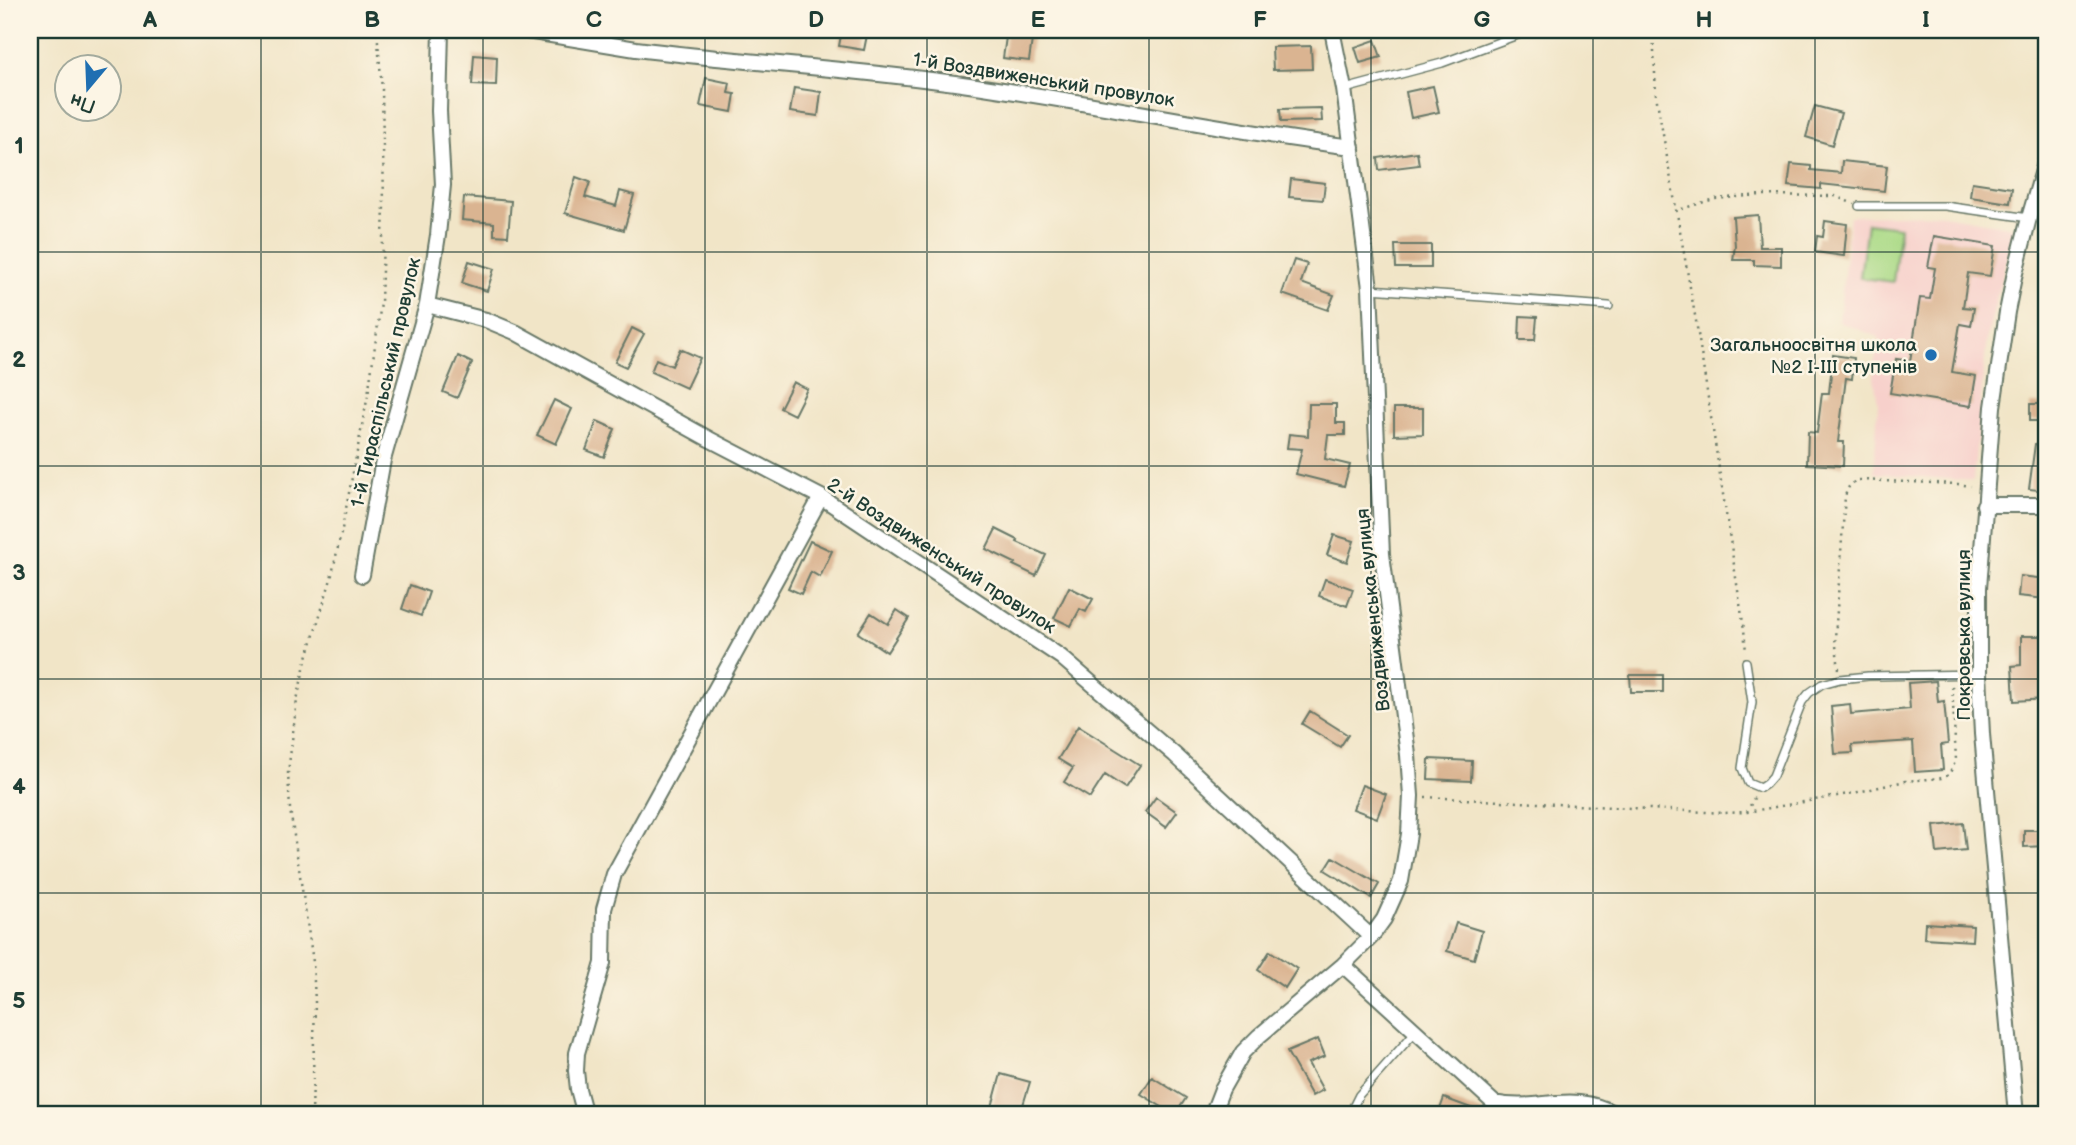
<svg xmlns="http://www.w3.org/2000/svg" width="2076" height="1145" viewBox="0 0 2076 1145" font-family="'Balsamiq Sans',sans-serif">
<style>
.built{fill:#f7d0cb}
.green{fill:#abda87;stroke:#658c5e;stroke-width:2}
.building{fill:#dab491}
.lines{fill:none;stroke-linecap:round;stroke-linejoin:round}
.lane-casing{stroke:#687867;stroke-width:10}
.street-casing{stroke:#687867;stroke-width:18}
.path{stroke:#687867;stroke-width:2.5;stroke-dasharray:2 5;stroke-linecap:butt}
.lane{stroke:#fff;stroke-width:7}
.street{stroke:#fff;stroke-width:14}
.grid{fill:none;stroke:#1f3d34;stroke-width:2;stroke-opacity:0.55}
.poi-dot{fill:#1f6fb2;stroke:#fcf5e5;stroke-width:2.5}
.labels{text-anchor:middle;stroke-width:5;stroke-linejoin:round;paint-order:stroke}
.street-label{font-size:19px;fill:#1f3d34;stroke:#fcf5e5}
.poi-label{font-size:19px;fill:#1f3d34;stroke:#fcf5e5;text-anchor:end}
.neatline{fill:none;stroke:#1f3d34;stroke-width:2.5}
.grid-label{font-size:23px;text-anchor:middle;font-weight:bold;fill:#1f3d34}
</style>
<rect width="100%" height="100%" fill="#fcf5e5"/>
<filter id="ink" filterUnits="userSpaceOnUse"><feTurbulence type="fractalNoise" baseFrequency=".0143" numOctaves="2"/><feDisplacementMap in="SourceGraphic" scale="14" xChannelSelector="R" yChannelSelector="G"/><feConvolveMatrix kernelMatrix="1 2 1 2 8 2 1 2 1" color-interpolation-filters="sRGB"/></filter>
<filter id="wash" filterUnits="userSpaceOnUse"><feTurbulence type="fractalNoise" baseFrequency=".00686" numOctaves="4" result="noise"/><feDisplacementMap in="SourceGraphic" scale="28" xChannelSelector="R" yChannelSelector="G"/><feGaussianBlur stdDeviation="1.57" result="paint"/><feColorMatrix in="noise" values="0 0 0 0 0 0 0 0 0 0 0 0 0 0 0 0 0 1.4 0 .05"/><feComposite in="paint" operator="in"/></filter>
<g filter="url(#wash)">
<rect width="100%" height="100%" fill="#f1e5c7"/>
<path class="built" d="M1937,214L2014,227L1987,338L1973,481L1874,473L1878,403L1873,372L1879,337L1839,322L1850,216Z"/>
<path class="green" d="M1867,223L1900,227L1893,282L1860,278Z"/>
<g id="blocks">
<path class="building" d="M842,30H868L864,50L839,46Z
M1007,30L1033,33L1029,61L1003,58Z
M1375,40L1381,57L1360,63L1355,47Z
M1311,46L1312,69L1273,70L1272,47Z
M474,55L497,57L496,86L472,85Z
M706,78L730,83L728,93L735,94L732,112L700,106Z
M1433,86L1439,112L1411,118L1406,92Z
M794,88L821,92L818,116L790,112Z
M1815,106L1841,113L1832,145L1806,137Z
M1321,108L1322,121L1281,122L1280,109Z
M1417,152L1419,165L1379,170L1378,158Z
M1842,161L1887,166L1884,191L1821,184V189L1788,186L1791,164L1811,166V170L1841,173Z
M576,177L590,182L585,197L616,206L620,191L634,195L624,230L565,213Z
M1291,179L1325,183L1323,200L1289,197Z
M1972,182L2012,188L2010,203L1970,197Z
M464,197L511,201L508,236L494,235V223L462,220Z
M1758,215L1760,247H1781V266L1754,265V260H1733L1735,246L1733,217Z
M1825,221L1847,224L1844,256L1815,252L1817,236L1823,237Z
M1934,236L1995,246L1990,276L1968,273L1963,307L1974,308L1971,326L1960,324L1952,372L1976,376L1971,406L1890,393L1896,359L1910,361L1920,298L1930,299L1935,268L1928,267Z
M1395,245H1431V268H1396Z
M1294,260L1307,264L1301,283L1334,295L1328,310L1282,294Z
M469,261L494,269L487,291L462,283Z
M1520,316L1537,317L1535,340H1519Z
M632,328L644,334L626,367L615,362Z
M680,349L700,358L686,388L651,372L656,359L672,366Z
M1833,355L1854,358L1852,379L1846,378L1838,442H1844L1843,466L1807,464L1808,432L1817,433L1822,393H1829Z
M458,356L472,363L457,398L443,392Z
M793,382L807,389L794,415L780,408Z
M554,400L572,409L556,444L537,435Z
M1309,404H1336V423H1345V435H1328L1325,459L1350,465L1344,486L1296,474L1302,449L1287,448L1289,434L1308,436Z
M2030,404H2046V421H2030Z
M1394,408H1423V434L1394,435Z
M597,421L615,429L604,457L586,450Z
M2035,444L2046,445V491L2029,489Z
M996,529L1018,540L1017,542L1046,555L1036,576L1013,565L1015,563L986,549Z
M1334,535L1354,541L1347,562L1327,555Z
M810,541L832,551L820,577L811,572L801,594L788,588Z
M2020,576L2046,579V599L2018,596Z
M1325,579L1353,589L1347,606L1319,596Z
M410,585L429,592L421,616L402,609Z
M1069,587L1093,599L1086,612L1080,609L1071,626L1054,618Z
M897,610L909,618L887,652L858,633L871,613L888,624Z
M2021,636H2046V699L2014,701L2012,666L2021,665Z
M1630,675H1663V692H1631Z
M1936,681L1938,702L1944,701L1948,744L1941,745L1943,770L1915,772L1913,741L1852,745L1853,753L1835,754L1831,706L1850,704L1851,714L1910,709L1908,683Z
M1310,711L1348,735L1340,747L1302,724Z
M1078,726L1140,765L1125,788L1105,775L1090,798L1064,782L1073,768L1058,759Z
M1429,759L1472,761L1471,781L1428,779Z
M1362,785L1386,794L1377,818L1353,809Z
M1156,797L1177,812L1166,827L1145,812Z
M1963,823L1966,850L1937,853L1934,826Z
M2024,830H2046V846L2024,847Z
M1333,857L1379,884L1371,898L1325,870Z
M1456,923L1482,931L1474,959L1447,951Z
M1925,923L1973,926L1972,941L1924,938Z
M1270,951L1297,969L1285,988L1258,970Z
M1318,1039L1325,1056L1308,1063L1323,1090L1312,1096L1287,1052Z
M1001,1074L1030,1082L1020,1115H1000L1001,1110L992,1107Z
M1152,1077L1186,1098L1175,1115L1141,1094Z
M1444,1098L1487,1114V1115H1438Z"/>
</g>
</g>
<g filter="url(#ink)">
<use href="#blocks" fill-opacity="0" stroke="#687867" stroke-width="2"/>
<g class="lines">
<defs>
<path id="lane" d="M1345,89L1442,63L1531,30
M1859,206H1945L2029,218
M1370,289L1609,306
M1746,662L1752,702L1742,768L1748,783L1760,788L1766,784L1773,776L1802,702L1809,693L1822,684L1840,679L1868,676L1979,674
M1349,1115L1359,1095L1415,1032"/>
<path id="street" d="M521,30C559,36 598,43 636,49C747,63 858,69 969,85C1097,103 1224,131 1352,147
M427,305L486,320L515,332L709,439L821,497L1061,657L1175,755L1371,937
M1984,505H2046
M362,575L383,460L427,305L438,235L443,185L439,111L441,30
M1343,965L1494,1103C1539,1113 1571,1089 1617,1115
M585,1115L578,1089L576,1071L577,1053L603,963L604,909L614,874L821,497
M1212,1115L1222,1089L1243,1052L1259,1036L1343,965L1371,937L1384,919L1401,881L1409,834L1411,796L1408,755L1382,554L1370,288L1344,89L1332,30
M2016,1115L1982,734L1979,674V588L1993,407L2007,312L2014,277L2029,218L2046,160"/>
</defs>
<use href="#lane" class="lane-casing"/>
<use href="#street" class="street-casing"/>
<path class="path" d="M1653,30L1656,95L1696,321L1744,629L1746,652
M1675,211L1714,199L1761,195L1835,196L1849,202
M1839,669L1835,638L1845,496C1848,487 1850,483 1859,480L1958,484L1971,486
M1425,797L1724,813L1747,812L1854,793L1905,781L1941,778L1949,775L1956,760L1952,685
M1747,812L1755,796
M312,1115L315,1002L313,962L290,809L288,773L297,700L305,664L331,579L342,529L368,395L381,303L384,205L382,89L377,30"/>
<use href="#lane" class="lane"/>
<use href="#street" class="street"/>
</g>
</g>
<path class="grid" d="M261,30V1115M483,30V1115M705,30V1115M927,30V1115M1149,30V1115M1371,30V1115M1593,30V1115M1815,30V1115M30,252H2046M30,466H2046M30,679H2046M30,893H2046"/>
<circle class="poi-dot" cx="1931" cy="355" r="7"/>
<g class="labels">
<g class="street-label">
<text transform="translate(1044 79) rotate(9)" y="7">1-й Воздвиженський провулок</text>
<text transform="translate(385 382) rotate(-77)" y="7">1-й Тираспільський провулок</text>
<text transform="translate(942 555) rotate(33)" y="7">2-й Воздвиженський провулок</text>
<text transform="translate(1372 610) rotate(-96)" y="7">Воздвиженська вулиця</text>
<text transform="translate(1963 635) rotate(-90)" y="7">Покровська вулиця</text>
</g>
<g class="poi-label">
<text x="1917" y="351">Загальноосвітня школа<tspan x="1917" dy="22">№2 I-III ступенів</tspan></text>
</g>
</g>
<rect width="2076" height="1145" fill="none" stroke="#fcf5e5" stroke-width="77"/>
<g transform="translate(88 88) rotate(199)"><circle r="33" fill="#fcf5e5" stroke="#a4ab9e" stroke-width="2"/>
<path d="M0-5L12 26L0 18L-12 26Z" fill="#1f6fb2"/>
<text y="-10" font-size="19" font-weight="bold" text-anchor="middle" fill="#1f3d34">Пн</text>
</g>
<rect x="38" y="38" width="2000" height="1068" class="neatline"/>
<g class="grid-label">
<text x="150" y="27">A</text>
<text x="372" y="27">B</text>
<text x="594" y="27">C</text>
<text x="816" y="27">D</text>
<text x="1038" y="27">E</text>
<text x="1260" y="27">F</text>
<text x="1482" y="27">G</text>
<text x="1704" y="27">H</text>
<text x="1926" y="27">I</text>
<text x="19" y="153">1</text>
<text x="19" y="367">2</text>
<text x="19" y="580">3</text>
<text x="19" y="794">4</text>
<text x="19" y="1008">5</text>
</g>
</svg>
